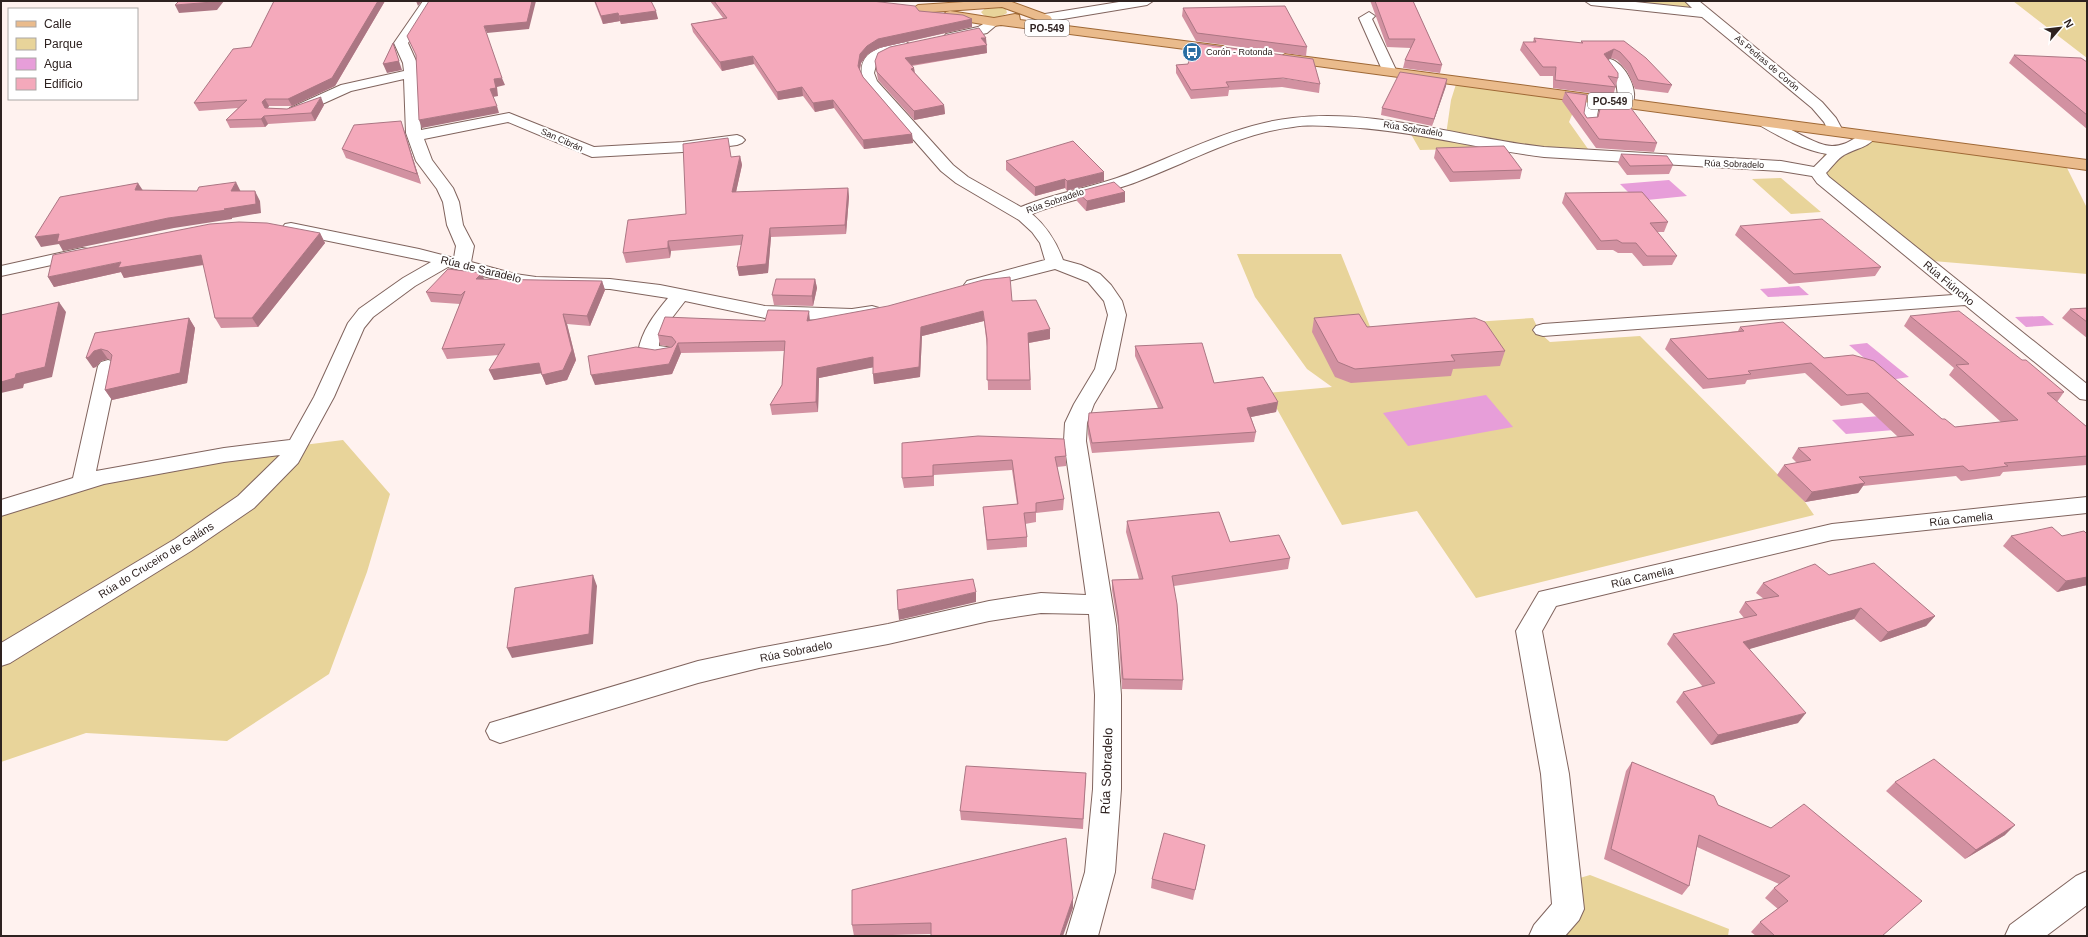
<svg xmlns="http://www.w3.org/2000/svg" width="2088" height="937" viewBox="0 0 2088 937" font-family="Helvetica,sans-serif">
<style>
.green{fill:#e8d49a}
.water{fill:#e79ed9}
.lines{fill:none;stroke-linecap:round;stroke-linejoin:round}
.minor-casing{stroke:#80645e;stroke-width:2}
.major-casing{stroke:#9f6835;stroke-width:2}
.minor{fill:#fff;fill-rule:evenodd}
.major{fill:#eabb8c;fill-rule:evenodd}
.wall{fill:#d291a1}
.shaded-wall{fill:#ab7683}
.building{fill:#f4a9bb;stroke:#ab7683}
.labels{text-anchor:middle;stroke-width:4;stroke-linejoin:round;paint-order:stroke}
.far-poi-label{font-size:9px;fill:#2e2220;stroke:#fff;text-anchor:start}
.far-street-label{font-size:9px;fill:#2e2220;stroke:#fff}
.shield{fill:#fff;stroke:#6d6463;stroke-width:1}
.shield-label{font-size:10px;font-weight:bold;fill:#2e2220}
.street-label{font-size:11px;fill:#2e2220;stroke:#fff}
.near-street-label{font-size:13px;fill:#2e2220;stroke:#fff}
</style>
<rect width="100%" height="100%" fill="#fff2ef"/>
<path class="green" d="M1590,1H1688L1704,13Z
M2013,1H2087V58Z
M987,7H1000L1006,9L1007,13C1000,18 986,20 981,12Z
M1457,81L1536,91L1576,105L1569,122L1593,156L1509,148L1420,150L1408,129L1446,135L1451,100Z
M1869,136L2064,162L2087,208V274L1921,260L1818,172L1825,150Z
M1781,178L1821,212L1791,214L1752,179Z
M1237,254H1341L1371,329L1533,318L1540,333L1550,342L1640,336L1805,502L1814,515L1476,598L1417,511L1342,525L1268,393L1332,387L1307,369L1255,297Z
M343,440L390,494L367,572L329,674L227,741L86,733L1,762V508L224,455Z
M1590,875L1729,929L1728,936H1545L1566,882Z"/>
<path class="water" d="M1669,180L1687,196L1637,201L1620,184Z
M1799,286L1809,295L1768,297L1760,289Z
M2043,316L2054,325L2026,327L2015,317Z
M1867,343L1909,377L1890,380L1849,345Z
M1486,395L1513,427L1408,446L1383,413Z
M1880,416L1894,430L1846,434L1832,420Z"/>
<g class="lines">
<defs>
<path id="minor" d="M423,1H435L408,43L417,63L421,130L509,113L594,147L683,142L737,135L742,137L745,140L742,143L737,145L683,152L592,157L508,122L424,139L432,160L453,188L459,202L463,225L474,246L471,262L515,274L536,277L610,279L660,285L765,306L852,309L872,306L879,308L881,312L879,316L852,321L765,318L685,301L668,323L659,343V346L674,348L677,352L674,356C663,359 652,359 641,356L638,352C642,330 654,315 668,298L610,289L536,287L514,284L448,267L415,286L373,317L364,328L334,397L298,463L254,508L191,551L10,663L1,666V643L175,539L238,496L280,455L224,462L104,484L1,516V500L73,478L98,366L101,362L108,360L115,362L118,366L96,471L224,448L290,440L314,397L348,323L359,309L403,278L431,262L285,232L282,228L285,224L291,223L419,249L454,258L456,246L447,225L443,202L437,189L416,161L406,133L404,79L351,91L300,114H290L288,111L290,108L341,85L404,71L403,63L394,43Z
M1125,1H1153L1147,5L1045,22L1039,18L1045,14Z
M1585,1H1626L1692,8L1685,1H1699L1822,102L1836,118L1843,131L1840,134H1830L1824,122L1812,108L1702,17L1591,5Z
M1369,12L1375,16L1372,19L1397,72L1395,75H1385L1383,72L1359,18Z
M994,18L1000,22L987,33L951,41L944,37L946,34L978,27Z
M906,42L913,46L911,49L887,55L877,61L874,73L877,81L953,165L968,177L1021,207C1052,194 1085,189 1117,178C1173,158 1233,124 1293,118C1375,108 1462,138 1544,147L1781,161L1814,167L1827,154C1803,150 1782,138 1761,126L1759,123L1761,120C1777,116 1809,145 1832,146C1852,146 1860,129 1874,133L1877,136C1868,148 1856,148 1844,155C1838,158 1832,167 1826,173L1829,177L2087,384V400L2080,399L1965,305L1543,336L1536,334L1533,330L1536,326L1543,324L1953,295L1817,183L1812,176L1781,171L1544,157C1477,149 1412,130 1344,127C1327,126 1309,124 1293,127C1238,133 1180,167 1128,185C1096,196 1063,201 1032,214C1047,227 1056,241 1063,260L1081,265L1100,274L1111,285L1122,301L1126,315L1115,369L1094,404L1087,423L1086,441L1116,626L1121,695V789L1115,872L1098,936H1066L1085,872L1093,789L1095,695L1089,614L1041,613L989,621L888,644L759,668L698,683L500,743L490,739L486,731L490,723L698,661L759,648L888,624L989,601L1041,593L1086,595L1064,441L1065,423L1074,404L1095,369L1108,315L1104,301L1088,282L1055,269L973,290L967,289L964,285L967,281L1045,260L1040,243L1032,232L1019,220L956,183L941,171L863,82C855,50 881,47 906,42Z
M1610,59C1625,63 1641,92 1631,106H1621L1619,103L1616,81L1603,63Z
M1593,95L1598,96L1600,99L1596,122L1594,125H1584L1582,122L1586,99L1588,96Z
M82,248L88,249L91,253L88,257L1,276V266Z
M2087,497V513L1832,540L1556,606L1542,631L1569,774L1584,909L1579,920L1565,936H1529L1534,925L1552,904L1541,774L1516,631L1539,592L1832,524Z
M2087,871V905L2046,936H2005L2010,925L2076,876Z"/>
<path id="major" d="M979,1H1009L1050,16L1052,19L1046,23L1002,7L918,13L912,9L918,5Z
M950,11L994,18L1015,14L1019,15L1020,20L1223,46L1230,50L1223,54L1001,25L994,26L946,18L944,15L946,12Z
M1285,54L2087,160V170L1280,61L1278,58Z"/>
</defs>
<use href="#minor" class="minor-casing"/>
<use href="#major" class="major-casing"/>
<use href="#minor" class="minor"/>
<use href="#major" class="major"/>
</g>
<path class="wall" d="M274,1H385L335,86L292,106H269L268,108L287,109L324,105L315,121L268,124L265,127L230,128L226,120L238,108L199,111L194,103L251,47Z
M594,1H651L658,19L621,24L620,21L603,24Z
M710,1H872L919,11L972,19V27L879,48L868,54L861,63L860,70L863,77L912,134L913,143L864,149L834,108L815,112L803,96L778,100L754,64L722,71L693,32L691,24L723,18Z
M896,1H906L907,2Z
M1370,1H1413L1442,65L1440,73L1403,68L1405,60L1411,48L1387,47L1371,3Z
M1183,8L1307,47L1306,56L1196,41L1182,16Z
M986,38L987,53L912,66L914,68L915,73L944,105L945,114L914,120L878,80L876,69L875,61Z
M1534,38L1581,43V41H1624L1672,85L1668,93L1635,89L1627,71L1617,60L1611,58L1608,59L1618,78L1613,96L1553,88V76H1540L1520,50L1523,42H1533Z
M2014,55L2087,62V129L2009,63Z
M1188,64L1320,84L1319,93L1282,87L1229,90L1228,96L1191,99L1176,73V65Z
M1446,86L1432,126L1381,115L1382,108Z
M1565,92L1587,118L1597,117L1603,97L1657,143L1654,152L1596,148L1562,101Z
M404,130L421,184L346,158L342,149Z
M1436,148L1522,170L1520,179L1450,182L1434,158Z
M1621,154L1673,165L1669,174L1627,175L1618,163Z
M740,156L742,165L736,192L848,188L849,197L846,234L771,237L768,273L739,276L737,267L741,245L671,251L670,258L626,263L623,253L686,214L732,157Z
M1006,161L1104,181L1067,191L1065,188L1035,196L1006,170Z
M1077,192H1125V202L1086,211L1077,201Z
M1565,193L1668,222L1664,232H1657L1677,256L1672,265L1643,266L1632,253H1618L1613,250H1597L1562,203Z
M1740,226L1881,267L1875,276L1789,284L1735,235Z
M320,233L325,243L258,327L221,328L215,318L204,265L124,278L121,272L54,287L48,277Z
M484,279L602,281L605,290L590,326L567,324L576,360L567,380L546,385L541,373L494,380L489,370L499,355L447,359L442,349L460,304L431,302L426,292Z
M815,279L817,288L813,306L774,305L772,295Z
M1012,301L1050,339L1029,343L1031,390H988L987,347L984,321L922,336L920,377L874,384L873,367L819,378L818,412L772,415L770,405L782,385L784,351L681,353L672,374L595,385L655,350L673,347L660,345L658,335L765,321H810Z
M2087,308V338L2062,318L2070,309Z
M1910,316L2022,360L2064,392L2057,402L2087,427V465L2003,472L2000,476L1961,481L1956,476L1863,486L1858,493L1805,502L1777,475L1784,465L1797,463L1792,458L1798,448L1898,437L1862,403L1841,406L1805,373L1747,380L1745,384L1703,389L1665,349L1670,339L1738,331L1740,327L1824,358L1942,419L1955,427L2001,422L1949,375L1954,368L1904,326Z
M189,318L195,328L187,383L112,400L105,390L111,360L108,359L101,361L96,367L93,368L95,333Z
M1314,318L1367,327L1505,351L1500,366L1453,369L1451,376L1351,383L1335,377L1312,332Z
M1135,346L1214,383L1278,402L1276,412L1251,417L1256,432L1254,442L1092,453L1088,434V424L1158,408L1135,356Z
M902,443L1066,456V466L1057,467L1064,499L1063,510L1036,513V522L1025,524L1027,537V547L987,550L983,507L1017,504L1012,470L934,475V486L904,488L902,478Z
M1127,521L1230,542L1290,558L1288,569L1174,586L1183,680L1182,690L1122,689L1118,626L1112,590V580L1139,579L1126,532Z
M2087,534V585L2057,592L2003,546L2011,536H2062Z
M1829,575L1935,616L1926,626L1880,642L1854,619L1748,649L1798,723L1711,745L1676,702L1683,692L1703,687L1667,644L1673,634L1744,618L1739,612L1745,602L1764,599L1756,593L1763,583Z
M1632,762L1718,805L1882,936H1756L1751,932L1760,922L1778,909L1765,898L1774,888L1779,884L1697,847L1689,886L1682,895L1604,859L1626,771Z
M1086,773L1083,829L961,820L960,811Z
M1895,782L2005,835L1965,859L1886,791Z
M1205,845L1193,900L1151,888L1152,879Z
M1073,898V908L931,934L854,936L852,925Z"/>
<path class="shaded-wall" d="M214,1H224L217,10L179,13L175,5Z
M378,1H385L335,86L292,106L288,99Z
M416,1H422L418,6Z
M532,1H536L529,29L487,33L484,26Z
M656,11L658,19L621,24L619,16Z
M618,13L620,21L603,24L601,16Z
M972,19V27L879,48L868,54L861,63L859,74L858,66L860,54L867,46L878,39Z
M981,38H986L987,53L906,66L905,58Z
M393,43L402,70L387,73L383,64Z
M1614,49L1611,58L1602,63L1604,54Z
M753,56L754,64L722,71L720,62Z
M914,68L915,77L911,69Z
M502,78L505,85L497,87L498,96L493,97L490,89L494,79Z
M1447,79L1446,86L1432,126L1434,119Z
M802,87L803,96L778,100L777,92Z
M321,97L324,105L315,121L311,113Z
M265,99L269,106L266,110L262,102Z
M833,100L834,108L815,112L813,103Z
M944,105L945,114L914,120V111Z
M497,106L499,113L422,128L419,120Z
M264,116L268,124L265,127L261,119Z
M401,121L404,130L421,184L417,174Z
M912,134L913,143L864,149L863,140Z
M740,156L742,165L734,201L732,192Z
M1104,172V181L1067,191V181Z
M1065,179V188L1035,196V187Z
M236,182L241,192L231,191Z
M138,183L144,192L135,190Z
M848,188L849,197L846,234L845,225Z
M255,191L260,201L261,213L232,218V219L174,228L63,251L59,244L41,247L35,237L168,218L224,209Z
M1125,192V202L1086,211L1087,201Z
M770,228L771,237L768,273L739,276L737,267Z
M320,233L325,243L258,327L252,318Z
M668,241L671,251L670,258L668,248Z
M201,255L207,264L124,278L121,272L54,287L48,277L121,262Z
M482,273L485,282L476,279Z
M815,279L817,288L813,306L812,296Z
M602,281L605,290L590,326L587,316Z
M59,302L66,312L52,377L24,384L23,388L1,393V382Z
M809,311L810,321H807Z
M983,311L984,321L922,336L920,377L874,384L873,374L921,327Z
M563,314L567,324L576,360L567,380L546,385L542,375Z
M189,318L195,328L187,383L112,400L105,390Z
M1050,329V339L1028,343V333Z
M678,343L681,353L672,374L595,385L591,375L669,364Z
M101,349L108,359L101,361L96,367L93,368L86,358L94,351Z
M873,357L875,367L819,378L818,412L816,402L817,368Z
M539,363L543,373L494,380L489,370Z
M1278,402L1276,412L1246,418L1247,408Z
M1865,483L1858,493L1805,502L1812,492Z
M593,575L597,586L593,644L512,658L507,648Z
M2087,577V585L2057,592L2066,581Z
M976,592V602L899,620L898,610Z
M1861,608L1854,619L1736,653L1743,642Z
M1935,616L1926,626L1880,642L1888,632Z
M1806,713L1798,723L1711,745L1718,735Z
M2015,825L2005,835L1965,859L1976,850Z
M1073,898V908L1063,936H1060Z"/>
<path class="building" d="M179,1H214L213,2L175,5Z
M274,1H378L332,78L288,99H265L262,102L265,108L287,109L321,97L311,113L264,116L261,119L226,120L247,100L194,103L233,49L251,47Z
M429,1H532L527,22L484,26L502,78L494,79L496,88L490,89L497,106L419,120L416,55L407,36Z
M595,1H651L656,11L619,16L618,13L601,16Z
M714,1H872L915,6L919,11L963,15L972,19L878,39L867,46L860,54L858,66L863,77L912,134L863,140L833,100L813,103L802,87L777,92L753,56L720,62L691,24L727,18Z
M1375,1H1413L1442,65L1405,60L1415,39H1389Z
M1285,6L1307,47L1197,33L1183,8Z
M979,28L986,38H981L987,45L905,58L914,68L911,69L944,105L914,111L877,72L875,61L878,53L890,47Z
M1534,38L1583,43L1581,41H1624L1646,58L1672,85L1638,80L1630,63L1620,52L1614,49L1604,54L1618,73V78L1608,76L1616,87L1555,80L1556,67H1543L1523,42H1536Z
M393,43L399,61L383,64Z
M1194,43L1313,59L1320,84L1283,78L1226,82L1229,87L1191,90L1176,65L1188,64Z
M2014,55L2081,58L2087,62V115Z
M1400,72L1447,79L1434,119L1382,108Z
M1565,92L1587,95L1584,113L1587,118L1598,117L1603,97L1625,100L1657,143L1599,139Z
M401,121L417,174L342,149L354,125Z
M728,138L731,157L740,156L732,192L848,188L845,225L770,228L766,264L737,267L743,235L668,241V248L623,253L628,220L686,214L683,144Z
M1073,141L1104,172L1067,181L1065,179L1035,187L1006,161Z
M1504,146L1522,170L1453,172L1436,148Z
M1621,154L1667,156L1673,165L1630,166Z
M236,182L231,191H255L256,204L224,209L227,210L168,218L57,242L59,234L35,237L60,197L138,183L135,190L197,191L199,187Z
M1114,182L1125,192L1087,201L1077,192Z
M1642,192L1668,222L1650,223L1677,256H1647L1636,243H1622L1617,240L1601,241L1565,193Z
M1822,219L1881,267L1794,274L1740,226Z
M239,222L267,223L320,233L252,318H215L201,255L118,268L121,262L48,277L53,255L210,224Z
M448,269L482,273L476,279L602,281L587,316L563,314L572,350L563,370L542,375L539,363L489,370L505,344L442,349L465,291L461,295L426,292Z
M1010,277L1012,301L1036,300L1050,329L1028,333L1030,380H987V339L983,311L921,327L919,367L873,374V357L817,368L816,402L770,405L782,385L785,341L678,343L669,364L591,375L588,356L636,347L655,350L672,347L676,342L672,337L658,335L665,317L765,321L768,310L809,311L807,321L888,306L983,280Z
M776,279H815L812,296L772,295Z
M59,302L45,367L16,374L15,378L1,382V315Z
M2087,308V322L2070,309Z
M1959,311L2022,360H2026L2064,392L2047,393L2087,427V456L2004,463L2008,466L1969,471L1963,466L1859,477L1865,483L1812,492L1784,465L1811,460L1798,448L1914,435L1868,393L1847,395L1811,363L1748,371L1751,374L1708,379L1670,339L1744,331L1740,327L1783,322L1824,358L1853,355L1874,361L1942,419H1945L1955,427L2018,420L1956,365L1969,364L1910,316Z
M1359,314L1367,327L1475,318L1485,322L1505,351L1451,355L1455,361L1355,369L1338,362L1314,318Z
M189,318L180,373L105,390L112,355L108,351L101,349L94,351L89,357L86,358L95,333Z
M1202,343L1214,383L1263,377L1278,402L1247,408L1256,432L1092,443L1088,424L1089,413L1163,408L1135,346Z
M978,436L1064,439L1066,456L1055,457L1064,499L1036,503V512L1024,513L1027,537L987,540L983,507L1018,504L1012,460L933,465V476L902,478V443Z
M1219,512L1230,542L1279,535L1290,558L1172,576L1177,604L1183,680L1123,679L1118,616L1112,580L1143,579L1127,521Z
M2052,527L2062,536L2084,531L2087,534V577L2066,581L2011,536Z
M1874,563L1935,616L1888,632L1861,608L1743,642L1806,713L1718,735L1683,692L1715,683L1673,634L1757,615L1745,602L1779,596L1763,583L1815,564L1829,575Z
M593,575L589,634L507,648L515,588Z
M973,579L976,592L898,610L897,590Z
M1934,759L2015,825L1976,850L1895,782Z
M1632,762L1714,796L1718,805L1771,828L1804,804L1922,901L1882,936H1775L1760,922L1788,901L1774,888L1790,876L1699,835L1689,886L1611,849Z
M966,766L1086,773L1083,819L960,811Z
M1164,833L1205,845L1195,890L1152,879Z
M1066,838L1073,898L1060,936H931V923L852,925V890Z"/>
<defs>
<symbol id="bus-disc" viewBox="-11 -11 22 22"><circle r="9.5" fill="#2a6ea3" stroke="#fff"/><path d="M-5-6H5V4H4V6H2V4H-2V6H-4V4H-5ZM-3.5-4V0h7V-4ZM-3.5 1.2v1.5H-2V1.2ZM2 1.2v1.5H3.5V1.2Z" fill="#fff"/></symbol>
</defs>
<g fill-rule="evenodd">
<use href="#bus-disc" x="1181" y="41" width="22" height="22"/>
</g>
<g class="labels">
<g class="far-poi-label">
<text x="1206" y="55">Corón - Rotonda</text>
</g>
<g class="far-street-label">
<text transform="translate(1767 63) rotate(40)" y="3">As Pedras de Corón</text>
<text transform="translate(1413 129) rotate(9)" y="3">Rúa Sobradelo</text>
<text transform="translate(562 140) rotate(24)" y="3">San Cibrán</text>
<text transform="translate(1734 164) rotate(2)" y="3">Rúa Sobradelo</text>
<text transform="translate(1055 201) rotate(-19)" y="3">Rúa Sobradelo</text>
</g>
<g class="shield">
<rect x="1025" y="20" width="44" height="16" rx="3"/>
<rect x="1588" y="93" width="44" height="16" rx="3"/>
</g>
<g class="shield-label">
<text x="1047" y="32">PO-549</text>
<text x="1610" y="105">PO-549</text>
</g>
<g class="street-label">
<text transform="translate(481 269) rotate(14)" y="4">Rúa de Saradelo</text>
<text transform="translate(1949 283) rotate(40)" y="4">Rúa Fiúncho</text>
<text transform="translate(1961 519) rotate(-6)" y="4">Rúa Camelia</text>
<text transform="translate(156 560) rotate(-32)" y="4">Rúa do Cruceiro de Galáns</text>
<text transform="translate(1642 577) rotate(-13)" y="4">Rúa Camelia</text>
<text transform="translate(796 651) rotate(-11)" y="4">Rúa Sobradelo</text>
</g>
<g class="near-street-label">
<text transform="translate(1106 771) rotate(-88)" y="5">Rúa Sobradelo</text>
</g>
</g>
<rect width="2088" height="937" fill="none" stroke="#2e2220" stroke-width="4"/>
<rect x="8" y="8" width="130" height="92" fill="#ffffff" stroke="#aba7a6"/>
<rect x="16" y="21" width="20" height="6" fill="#eabb8c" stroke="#aba7a6"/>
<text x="44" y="28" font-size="12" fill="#2e2220">Calle</text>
<rect x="16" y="38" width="20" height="12" fill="#e8d49a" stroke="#aba7a6"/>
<text x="44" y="48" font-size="12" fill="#2e2220">Parque</text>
<rect x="16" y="58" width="20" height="12" fill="#e79ed9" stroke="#aba7a6"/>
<text x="44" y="68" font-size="12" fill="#2e2220">Agua</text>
<rect x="16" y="78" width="20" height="12" fill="#f4a9bb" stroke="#aba7a6"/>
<text x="44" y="88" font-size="12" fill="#2e2220">Edificio</text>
<g transform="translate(2060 28) rotate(62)" stroke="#ffffff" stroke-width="3" paint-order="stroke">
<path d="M0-3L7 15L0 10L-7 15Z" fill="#2e2220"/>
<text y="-6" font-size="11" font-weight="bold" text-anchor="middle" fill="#2e2220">N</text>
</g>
</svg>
